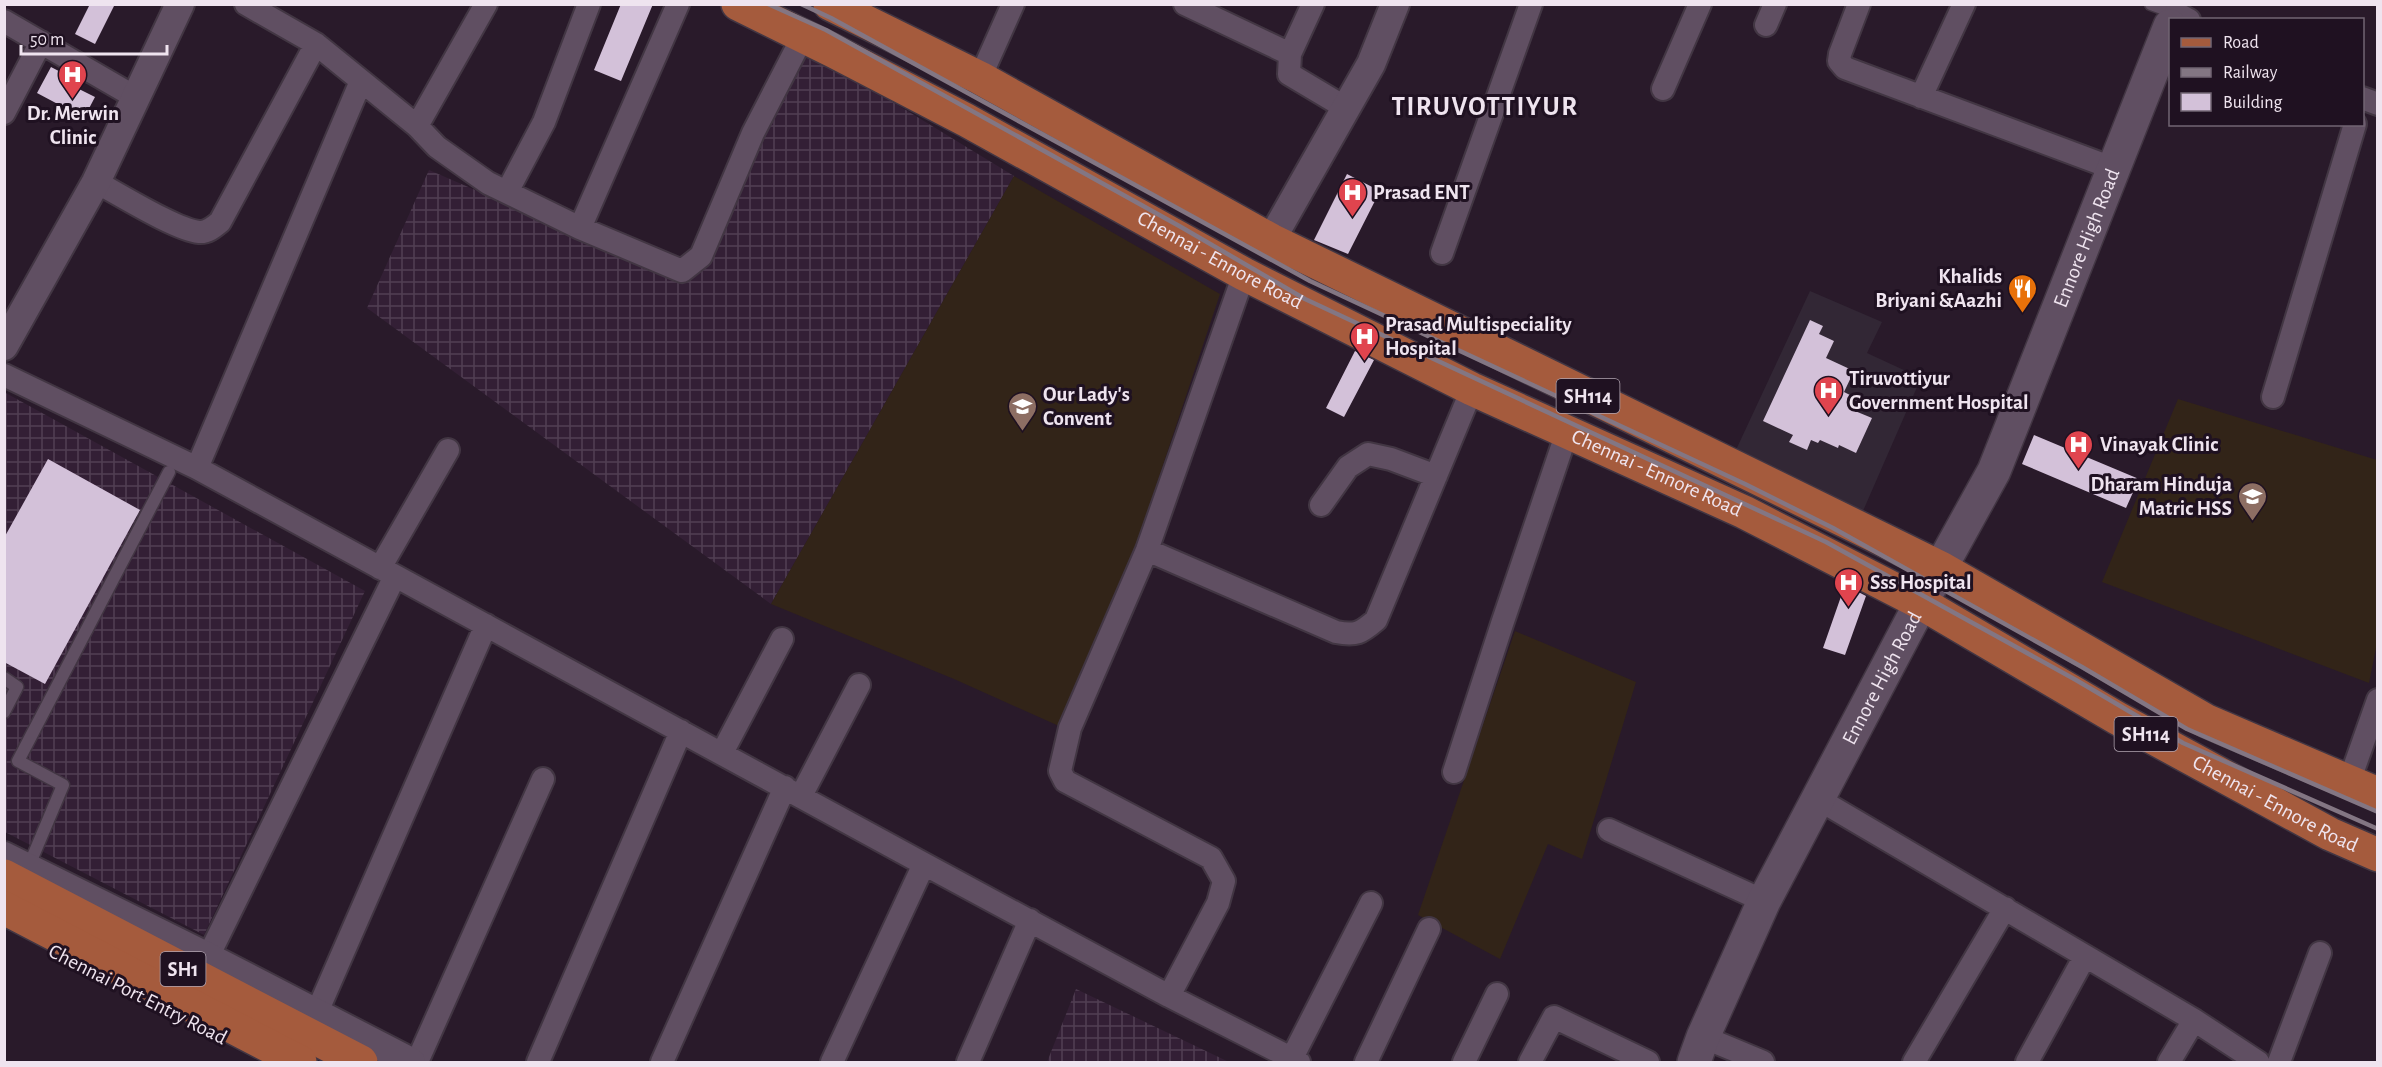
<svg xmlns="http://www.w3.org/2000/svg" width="2382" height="1067" viewBox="0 0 2382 1067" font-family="'Alegreya Sans',sans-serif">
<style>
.industrial{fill:url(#industrial-grid)}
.education{fill:#322418}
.medical{fill:#322735}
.building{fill:#d3c1d9}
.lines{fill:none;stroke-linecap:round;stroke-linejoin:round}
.service-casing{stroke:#423643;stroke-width:15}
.minor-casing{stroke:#423643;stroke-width:26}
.tertiary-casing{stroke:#423643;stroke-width:32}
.secondary-casing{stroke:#423643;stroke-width:36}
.primary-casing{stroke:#423643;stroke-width:36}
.service{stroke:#604f62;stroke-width:12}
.minor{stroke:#604f62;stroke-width:22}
.tertiary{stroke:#604f62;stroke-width:28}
.secondary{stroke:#604f62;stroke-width:33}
.primary{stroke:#a55b3d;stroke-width:33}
.rail{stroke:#837683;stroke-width:4.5}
.labels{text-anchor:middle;stroke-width:6;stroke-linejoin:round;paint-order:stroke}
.shield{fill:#1f1121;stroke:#b1a5b1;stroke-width:1.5}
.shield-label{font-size:20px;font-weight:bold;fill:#efe4ef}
.poi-label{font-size:21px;font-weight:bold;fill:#efe4ef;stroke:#1f1121;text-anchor:start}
.street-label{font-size:21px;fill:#efe4ef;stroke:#1f1121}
.district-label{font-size:27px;font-weight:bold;letter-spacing:1.5px;fill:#efe4ef;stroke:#1f1121}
</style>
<defs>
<pattern id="industrial-grid" width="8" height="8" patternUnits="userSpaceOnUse" patternTransform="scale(1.5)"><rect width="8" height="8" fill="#331f35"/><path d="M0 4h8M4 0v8" fill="none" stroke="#513f53"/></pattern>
</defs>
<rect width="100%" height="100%" fill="#291a2a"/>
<path class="industrial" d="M801,46L1014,176L771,604L367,308L429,170L688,282Z
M4,392L365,591L204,935L5,832Z
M1076,989L1229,1062H1047Z"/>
<path class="education" d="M1014,176L1220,294L1129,567L1059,726L954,679L771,604Z
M2178,399L2377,460L2378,638L2369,683L2102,582Z
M1515,631L1636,682L1582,859L1548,844L1500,959L1418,915Z"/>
<path class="medical" d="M1810,291L1882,322L1867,353L1921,378L1863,511L1735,452Z"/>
<path class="building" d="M90,4H115L95,44L75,34Z
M621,4H653L621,81L594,70Z
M51,67L74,79L71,85L95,97L84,118L37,93Z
M1347,174L1380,191L1348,254L1314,240Z
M1810,320L1823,326L1819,334L1834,341L1826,358L1854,371L1844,392L1860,400L1855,411L1872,418L1856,453L1839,445L1838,448L1820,440L1818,443L1811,440L1807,450L1789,442L1793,435L1763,421Z
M1355,351L1374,360L1344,417L1326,408Z
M2034,435L2139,479L2126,508L2022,464Z
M48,459L140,510L45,684L4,662V538Z
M1845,585L1866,596L1845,655L1823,648Z"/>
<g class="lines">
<defs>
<path id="service" d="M2151,4L2176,13
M4,678L17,687L4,712
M28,868L63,785L18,761L169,472"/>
<path id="minor" d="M246,4L316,44L417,126L437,147L488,183L580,228L682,271L701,256L753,133L803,36
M1185,4L1290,54L1289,74L1346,108
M1859,4L1840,54L1839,61L1845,68L2115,169
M2176,13L2189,20
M4,21L135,97
M1766,25L1775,4
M1290,54L1313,4
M980,78L1013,4
M1663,89L1700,4
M1921,97L1964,4
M2362,98L2378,104
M4,113L41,42
M417,126L486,4
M96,182C119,194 176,230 199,232C207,233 214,227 220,222L316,44
M507,192L544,122L589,4
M580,228L678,4
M1442,253L1531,4
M4,375L197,468L924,864L1169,996L1299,1062
M2273,397L2355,124
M197,468L361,81
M1321,505L1348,467L1368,454L1391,459L1436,476
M1147,550L1336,632C1356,636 1361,633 1376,620L1472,389
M380,568L448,450
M722,753L782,639
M1454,772L1502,624L1567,432
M2349,782L2378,700
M801,796L859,685
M1818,799L2194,1020L2258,1062
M1609,830L1764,901
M208,957L395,576
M1169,996L1218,903L1224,881L1211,858L1065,781L1060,771L1070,728L1147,550L1244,274
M317,1012L486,625
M1703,1037L1763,1062
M1292,1058L1371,903
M417,1062L543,779
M538,1062L681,731
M662,1062L785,787
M832,1062L924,864
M968,1062L1030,920
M1366,1062L1429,929
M1464,1062L1497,994
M1530,1062L1554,1017L1648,1062
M1914,1062L2005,908
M2027,1062L2085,956
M2169,1062L2194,1020
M2279,1062L2320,953"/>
<path id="tertiary" d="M1271,240L1371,64L1395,4
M4,346L96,182L180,4
M4,856L208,957L411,1062"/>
<g id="secondary">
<path id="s1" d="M1694,1062L1703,1037L1764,901L1921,603L1994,471L2170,26"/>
</g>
<g id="primary">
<path id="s2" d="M738,4L835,52L966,120L1244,274L1472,389L1744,512L1921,603L2117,718L2330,834L2378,855"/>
<path d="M830,4L980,78L1271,240L1941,568L2207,721L2378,794"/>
<path d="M4,876L361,1062"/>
<path d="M4,908L300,1062"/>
</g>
</defs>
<use href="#service" class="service-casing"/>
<use href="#minor" class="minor-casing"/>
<use href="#tertiary" class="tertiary-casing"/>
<use href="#secondary" class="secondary-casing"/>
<use href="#primary" class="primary-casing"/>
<use href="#service" class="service"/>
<use href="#minor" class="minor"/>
<use href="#tertiary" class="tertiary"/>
<use href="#secondary" class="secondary"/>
<use href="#primary" class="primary"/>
<path class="rail" d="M768,4L826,30L1181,227L1305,299L1826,542L2076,680L2183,743L2378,829
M801,4L831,18L1310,281L1745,484L1833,528L2082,667L2187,729L2378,812"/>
</g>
<defs>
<symbol id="hospital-pin" viewBox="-11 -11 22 30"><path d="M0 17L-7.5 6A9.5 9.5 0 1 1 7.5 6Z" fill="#e0444e" stroke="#1f1121"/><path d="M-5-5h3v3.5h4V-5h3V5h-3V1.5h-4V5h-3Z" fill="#fff"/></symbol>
<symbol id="restaurant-pin" viewBox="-11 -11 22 30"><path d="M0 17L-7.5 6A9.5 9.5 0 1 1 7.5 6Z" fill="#e8710a" stroke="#1f1121"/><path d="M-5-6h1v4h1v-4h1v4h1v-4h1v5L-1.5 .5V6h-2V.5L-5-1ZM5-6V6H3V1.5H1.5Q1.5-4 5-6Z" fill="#fff"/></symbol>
<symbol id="school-pin" viewBox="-11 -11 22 30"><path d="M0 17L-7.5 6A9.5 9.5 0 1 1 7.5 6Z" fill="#8d6e63" stroke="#1f1121"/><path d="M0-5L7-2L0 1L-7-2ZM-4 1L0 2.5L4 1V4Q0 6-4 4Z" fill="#fff"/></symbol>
</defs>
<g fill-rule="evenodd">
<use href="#hospital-pin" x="56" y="58" width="33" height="45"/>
<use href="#hospital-pin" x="1336" y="176" width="33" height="45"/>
<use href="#restaurant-pin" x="2006" y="272" width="33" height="45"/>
<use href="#hospital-pin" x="1348" y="320" width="33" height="45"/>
<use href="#hospital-pin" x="1812" y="374" width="33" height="45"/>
<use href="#school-pin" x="1006" y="390" width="33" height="45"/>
<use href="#hospital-pin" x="2062" y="428" width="33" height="45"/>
<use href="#school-pin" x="2236" y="480" width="33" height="45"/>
<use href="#hospital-pin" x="1832" y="566" width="33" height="45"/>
</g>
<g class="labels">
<g class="shield">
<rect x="1556.5" y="379" width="63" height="34" rx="4.5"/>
<rect x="2114.5" y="717" width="63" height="34" rx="4.5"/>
<rect x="160.5" y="952" width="45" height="34" rx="4.5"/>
</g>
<g class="shield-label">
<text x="1588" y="403">SH114</text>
<text x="2146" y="741">SH114</text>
<text x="183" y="976">SH1</text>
</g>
<g class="poi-label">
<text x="73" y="120" text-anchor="middle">Dr. Merwin<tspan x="73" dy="24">Clinic</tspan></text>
<text x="1373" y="199">Prasad ENT</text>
<text x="2002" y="283" text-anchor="end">Khalids<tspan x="2002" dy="24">Briyani &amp;Aazhi</tspan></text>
<text x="1385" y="331">Prasad Multispeciality<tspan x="1385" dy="24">Hospital</tspan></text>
<text x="1849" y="385">Tiruvottiyur<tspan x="1849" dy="24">Government Hospital</tspan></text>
<text x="1043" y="401">Our Lady's<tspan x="1043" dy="24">Convent</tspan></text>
<text x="2100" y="451">Vinayak Clinic</text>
<text x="2232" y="491" text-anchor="end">Dharam Hinduja<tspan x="2232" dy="24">Matric HSS</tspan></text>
<text x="1870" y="589">Sss Hospital</text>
</g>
<g class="street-label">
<text dy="7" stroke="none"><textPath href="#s1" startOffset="914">Ennore High Road</textPath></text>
<text dy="7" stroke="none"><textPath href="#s2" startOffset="546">Chennai - Ennore Road</textPath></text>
<text dy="7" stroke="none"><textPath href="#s2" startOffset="1032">Chennai - Ennore Road</textPath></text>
<text dy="7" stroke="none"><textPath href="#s1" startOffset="428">Ennore High Road</textPath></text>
<text dy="7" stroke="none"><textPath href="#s2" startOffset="1734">Chennai - Ennore Road</textPath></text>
<text transform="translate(138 994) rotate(27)" y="7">Chennai Port Entry Road</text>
</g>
<g class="district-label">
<text x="1485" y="115">TIRUVOTTIYUR</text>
</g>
</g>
<rect width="2382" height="1067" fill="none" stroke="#efe4ef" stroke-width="12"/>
<rect x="2169" y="18" width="195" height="108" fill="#1f1121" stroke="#726573" stroke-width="1.5"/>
<rect x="2181" y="38" width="30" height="9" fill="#a55b3d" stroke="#726573" stroke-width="1.5"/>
<text x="2223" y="48" font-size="18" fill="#efe4ef">Road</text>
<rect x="2181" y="68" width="30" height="9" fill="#837683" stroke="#726573" stroke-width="1.5"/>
<text x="2223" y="78" font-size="18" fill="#efe4ef">Railway</text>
<rect x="2181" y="93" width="30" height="18" fill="#d3c1d9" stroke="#726573" stroke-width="1.5"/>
<text x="2223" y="108" font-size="18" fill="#efe4ef">Building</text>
<path d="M21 45v9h146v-9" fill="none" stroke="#efe4ef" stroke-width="3"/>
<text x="30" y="45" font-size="18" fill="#efe4ef" stroke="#1f1121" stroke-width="4.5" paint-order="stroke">50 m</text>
</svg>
